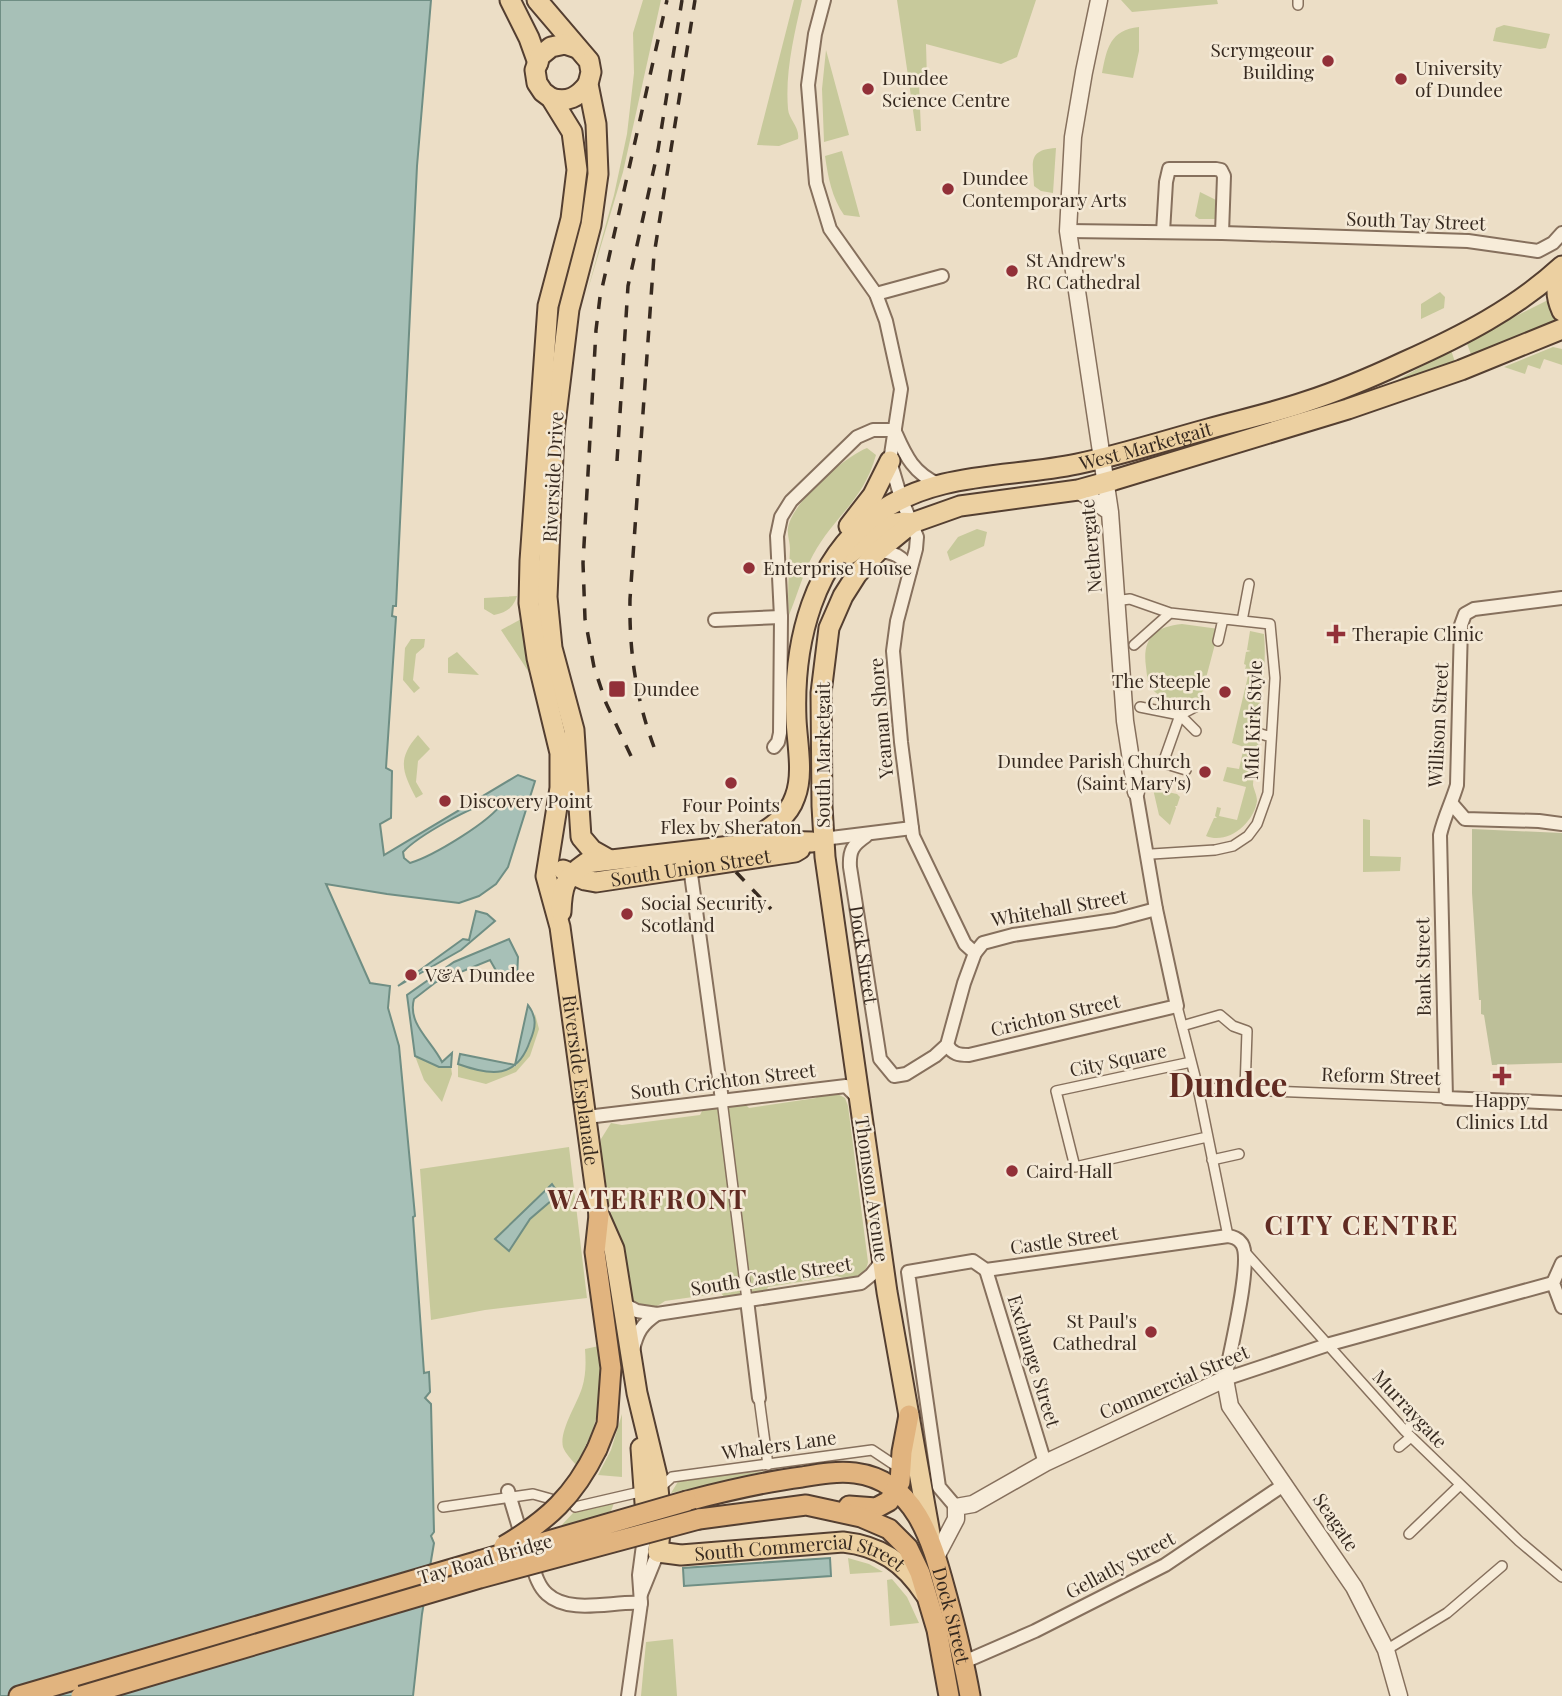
<svg xmlns="http://www.w3.org/2000/svg" width="1562" height="1696" viewBox="0 0 1562 1696" font-family="'Playfair Display',serif">
<style>
.green{fill:#c7c99b}
.cemetery{fill:#bdbf99}
.water{fill:#a7c0b7;stroke:#6f8e84;stroke-width:2;fill-rule:evenodd}
.lines{fill:none;stroke-linecap:round;stroke-linejoin:round}
.pedestrian-casing{stroke:#86705d;stroke-width:12}
.minor-casing{stroke:#86705d;stroke-width:16}
.tertiary-casing{stroke:#86705d;stroke-width:19}
.primary-casing{stroke:#543f31;stroke-width:23}
.trunk-casing{stroke:#543f31;stroke-width:23}
.pedestrian{stroke:#f7ecd9;stroke-width:9}
.minor{stroke:#f7ecd9;stroke-width:12}
.tertiary{stroke:#f7ecd9;stroke-width:16}
.primary{stroke:#ecd0a1;stroke-width:19}
.trunk{stroke:#e1b47f;stroke-width:19}
.rail{stroke:#372a20;stroke-width:3.5;stroke-dasharray:12 12;stroke-linecap:butt}
.trunk-bridge-casing{stroke:#543f31;stroke-width:23;stroke-linecap:butt}
.trunk-bridge{stroke:#e1b47f;stroke-width:19}
.poi-dot{fill:#923038;stroke:#f4e9d6;stroke-width:2.5}
.labels{text-anchor:middle;stroke-width:5;stroke-linejoin:round;paint-order:stroke}
.poi-label{font-size:19px;fill:#372a20;stroke:#f4e9d6;text-anchor:start}
.street-label{font-size:19px;fill:#372a20;stroke:#f4e9d6}
.district-label{font-size:26px;font-weight:bold;letter-spacing:2px;fill:#612b22;stroke:#f4e9d6}
.town-label{font-size:33px;font-weight:bold;fill:#612b22;stroke:#f4e9d6}
</style>
<rect width="100%" height="100%" fill="#ecdec6"/>
<path class="green" d="M643,0H661L623,172L586,296L614,195L627,134L634,73L633,33Z
M794,0H802C794,36 785,72 788,109C789,120 800,127 798,139L779,146L757,145Z
M897,0H1036L1017,57L1001,64L926,44L927,80L919,83L921,131H916Z
M1121,0H1217L1218,4L1132,12Z
M1504,25L1550,34L1546,48L1540,49L1493,41L1496,28Z
M1139,27V51L1133,78L1102,73C1107,48 1110,30 1139,27Z
M826,50L849,135L824,142L822,89Z
M1056,148L1053,193L1041,191L1034,186C1033,162 1027,150 1056,148Z
M842,151L860,217L844,215C832,198 828,177 825,156Z
M1200,192L1220,202L1217,219H1199L1195,216Z
M1440,292L1445,297L1444,308L1421,319V304Z
M1550,299L1559,318L1472,357L1466,341Z
M1553,347L1562,349V365L1544,359L1540,369L1528,365L1525,374L1504,367Z
M1451,350L1456,365L1396,385L1394,382Z
M867,448L876,455C863,502 834,516 813,555C803,573 797,596 789,615C787,593 789,572 790,549C790,542 787,535 788,528C792,502 844,457 867,448Z
M977,529L987,532L984,546L950,561L947,552L958,537Z
M517,596C513,608 507,612 494,615L484,609V598Z
M523,618L532,677L501,630Z
M1182,624L1219,629L1201,697L1194,702C1181,702 1160,699 1152,689C1147,684 1147,674 1146,667C1142,639 1154,627 1182,624Z
M1250,631L1264,634C1267,668 1261,699 1254,732C1265,749 1253,767 1253,785C1254,790 1257,795 1257,801C1254,823 1228,845 1206,836L1214,818H1217L1215,816L1217,807L1221,808L1219,816L1237,820L1246,787L1223,781L1227,767L1239,769L1244,747L1232,743L1249,672L1245,670L1246,665L1244,664L1246,652L1251,651L1247,650Z
M411,639H425L424,647L416,654L413,680L420,688L414,693L403,680L405,648Z
M457,652L479,675L448,673V658Z
M418,735L430,749L418,761L416,782L423,794L416,798C402,771 397,759 418,735Z
M1153,789L1177,794L1180,797L1177,806H1175L1176,808L1170,825L1159,815Z
M1363,819L1370,820V856L1401,857L1400,871L1363,872Z
M535,1014L539,1029L530,1056L516,1072L486,1084L458,1077V1064L470,1068L515,1067C529,1051 535,1035 535,1014Z
M415,1056L439,1067H451L452,1074L442,1102L424,1080Z
M832,1091L845,1098L848,1106L868,1262C865,1278 852,1282 837,1276L768,1287L766,1292L725,1298L721,1293L665,1301C650,1313 636,1308 625,1296L600,1147L601,1139L611,1123L622,1125L700,1115L703,1109L745,1104L749,1108L816,1098L818,1093Z
M569,1147L587,1298L485,1310L431,1320L420,1169Z
M599,1346C602,1400 602,1417 576,1465C572,1460 565,1453 563,1447C559,1431 577,1404 582,1388C586,1375 586,1363 585,1349Z
M622,1414V1477L598,1475L611,1450Z
M776,1470L671,1493L679,1480Z
M614,1503L611,1511L557,1530L574,1512Z
M848,1558L869,1564L883,1572L850,1574Z
M892,1579L907,1597L919,1623L890,1626L887,1580Z
M673,1639L677,1696H641L646,1642Z"/>
<path class="cemetery" d="M1472,829L1562,833V1063L1492,1065L1484,1015L1481,1014V1000H1479L1472,893Z"/>
<path class="water" d="M0,0H431L417,166L396,606H393L392,616L396,617L386,768L392,771L391,818L380,824L384,855L518,775L535,781L508,867L496,884L479,896L459,903L387,894L326,884L370,983L390,986L388,1008L399,1046L415,1216L413,1217L424,1373L429,1372L430,1392L425,1398L431,1404L434,1532L431,1536L434,1543L422,1614L413,1696H0ZM494,801L503,802C490,822 433,856 410,863L404,858L403,852C419,835 472,806 494,801Z
M476,911L487,914L495,921L461,950L398,986L463,939L469,940Z
M509,939L518,957L517,978L498,974L490,960L436,982L414,999C407,1024 432,1041 442,1062L452,1053L451,1067H439L415,1056L407,995L454,962Z
M528,1005C537,1017 536,1027 530,1041C517,1079 491,1076 458,1064L460,1054L515,1065Z
M552,1184L559,1194L530,1219L509,1251L495,1239Z
M830,1558L831,1576L684,1586L683,1568Z"/>
<g class="lines">
<defs>
<path id="pedestrian" d="M1298,0V5
M1122,600L1130,599L1170,613L1270,624
M1242,621L1249,584
M1218,641L1223,619
M1134,645L1170,613
M1140,707L1180,715L1195,707
M1254,732L1271,737
M1163,763L1186,770
M1146,764L1163,763L1180,715L1196,731
M1152,854L1215,850L1233,846L1248,836L1257,824L1268,793L1275,678L1270,624
M1177,1006L1198,1088L1228,1236
M1182,1026L1220,1015L1233,1026L1247,1031L1245,1090
M1191,1062L1056,1091L1075,1167L1207,1137
M1198,1088L1446,1098
M722,1100L747,1300
M1212,1160L1239,1154
M1245,1252L1405,1431L1519,1541L1562,1577
M759,1398L768,1465
M1405,1431L1417,1420
M1399,1447L1411,1437
M662,1486L672,1477L872,1450L893,1464L900,1461
M443,1507L533,1494L551,1499
M575,1507L644,1491
M1409,1534L1460,1485
M1386,1650L1447,1613L1502,1566"/>
<g id="minor">
<path d="M824,0L815,34L808,85L816,183L830,229L876,294L886,321L901,389L890,461L901,498L917,537L916,549L897,621L893,651L901,742L913,836L965,944L975,953"/>
<path d="M1068,231L1222,233L1468,241L1538,251L1553,243L1562,233"/>
<path d="M1163,232L1166,182L1169,169H1216L1221,170L1224,176L1222,233"/>
<path d="M876,294L942,276"/>
<path d="M896,434C906,457 914,473 938,484"/>
<path d="M878,551C893,552 904,556 910,571"/>
<path d="M1562,598L1474,609L1465,614L1461,625L1457,785C1452,802 1444,817 1440,835L1446,1098L1562,1103"/>
<path d="M715,620L781,617"/>
<path d="M774,747L778,742L780,733L781,617L777,536L781,517L791,501L857,437L873,430H895"/>
<path d="M1452,804L1465,819L1539,821L1562,824"/>
<path id="s1" d="M866,836C853,845 849,850 850,867L880,1059L894,1076L906,1074L935,1056L947,1045L964,983L975,953L983,943L1013,935L1115,920L1156,909"/>
<path d="M823,839L912,828"/>
<path d="M690,867L722,1100"/>
<path d="M947,1045C953,1054 958,1055 969,1055L1177,1006L1156,909L1136,792"/>
<path d="M587,1117L846,1086L859,1099"/>
<path d="M1562,1263L1553,1283L1562,1307"/>
<path d="M986,1270L1045,1463"/>
<path d="M747,1300L759,1398"/>
<path d="M622,1303L637,1311L657,1314L861,1283L871,1275L883,1260"/>
<path d="M633,1350C637,1332 642,1324 657,1314"/>
<path d="M508,1491L523,1541"/>
<path d="M956,1507L939,1487L908,1272L973,1261L986,1270L1228,1236C1233,1237 1238,1238 1242,1244C1253,1261 1229,1355 1225,1379L1330,1344L1553,1283"/>
<path d="M530,1558C534,1570 537,1585 547,1594C570,1615 612,1601 641,1603"/>
<path d="M641,1594L658,1552"/>
<path d="M964,1662L1035,1631L1165,1565L1285,1484"/>
<path d="M628,1696L641,1603L639,1575L645,1530"/>
</g>
<path id="tertiary" d="M1099,0L1084,72L1073,137L1068,231L1110,512L1125,721L1136,792
M1078,490L1110,512
M936,1557L956,1519V1507L973,1504L1045,1463L1225,1379L1230,1406L1354,1587L1386,1650L1399,1696"/>
<g id="primary">
<path d="M510,0L529,38L538,63"/>
<path d="M537,0L589,61L591,72L588,84L596,124L598,174L591,225L569,309L554,432L547,597L552,648L574,730L581,837L592,850L608,859"/>
<path id="s2" d="M577,48L565,44L551,47L540,56L535,70L537,83L543,92L551,98L572,132L577,170L571,219L548,306L530,561L529,603L537,658L560,753V788L546,876L560,927L599,1215L614,1249L637,1393L657,1476L661,1522L658,1552"/>
<path d="M551,98C568,103 578,97 588,84"/>
<path d="M1562,269C1555,283 1555,296 1562,311"/>
<path d="M849,526L873,495L890,461"/>
<path d="M849,554C869,538 884,518 912,523"/>
<path id="s3" d="M743,845C763,832 787,821 795,797C804,774 797,743 796,719C793,643 813,559 878,513C936,471 1010,478 1077,464C1121,455 1164,441 1208,429C1240,420 1273,413 1305,402C1339,391 1372,377 1404,362C1462,336 1515,309 1562,266"/>
<path id="s4" d="M563,870L585,880L596,882L795,852L800,849"/>
<path d="M561,912C562,886 564,878 586,863L773,841L812,842"/>
<path d="M641,1448L647,1530"/>
<path d="M930,1534L887,1292L825,857L822,806L821,693L829,628L843,596L857,574L878,551L912,523L960,506L1078,490L1114,480L1348,409L1461,370L1562,329"/>
<path id="s5" d="M658,1552L681,1555L843,1542C880,1546 904,1562 925,1594"/>
</g>
<g id="trunk">
<path d="M597,1449L607,1424L611,1368L595,1252L599,1215"/>
<path id="s6" d="M687,1501C725,1491 763,1482 802,1477C820,1474 837,1471 855,1473C918,1481 933,1546 947,1597C956,1630 964,1662 970,1696"/>
<path d="M849,1506L876,1508L889,1501L900,1482L902,1452L909,1415"/>
<path d="M699,1519L806,1505L861,1517L889,1529L908,1548L920,1573L937,1630L949,1696"/>
<path d="M19,1696L479,1561"/>
</g>
</defs>
<use href="#pedestrian" class="pedestrian-casing"/>
<use href="#minor" class="minor-casing"/>
<use href="#tertiary" class="tertiary-casing"/>
<use href="#primary" class="primary-casing"/>
<use href="#trunk" class="trunk-casing"/>
<use href="#pedestrian" class="pedestrian"/>
<use href="#minor" class="minor"/>
<use href="#tertiary" class="tertiary"/>
<use href="#primary" class="primary"/>
<use href="#trunk" class="trunk"/>
<path class="rail" d="M617,461L628,286L658,150L682,0
M654,747C636,699 629,651 630,599L654,255L695,0
M631,756L606,703L594,667L585,619L583,563L596,330L600,297L667,0
M736,872L771,909"/>
<defs>
<path id="trunk-bridge" d="M504,1546C548,1520 574,1496 597,1449
M479,1561L687,1501
M81,1696L480,1578L699,1519"/>
</defs>
<use href="#trunk-bridge" class="trunk-bridge-casing"/>
<use href="#trunk-bridge" class="trunk-bridge"/>
</g>
<g class="poi-dot">
<circle cx="1328" cy="61" r="7"/>
<circle cx="1401" cy="79" r="7"/>
<circle cx="868" cy="89" r="7"/>
<circle cx="948" cy="189" r="7"/>
<circle cx="1012" cy="271" r="7"/>
<circle cx="749" cy="568" r="7"/>
<path d="M1332.5 623.5h7v7h7v7h-7v7h-7v-7h-7v-7h7z"/>
<rect x="608" y="680" width="18" height="18" rx="3.5"/>
<circle cx="1225" cy="692" r="7"/>
<circle cx="1205" cy="772" r="7"/>
<circle cx="731" cy="783" r="7"/>
<circle cx="445" cy="801" r="7"/>
<circle cx="627" cy="914" r="7"/>
<circle cx="411" cy="975" r="7"/>
<path d="M1498.5 1065.5h7v7h7v7h-7v7h-7v-7h-7v-7h7z"/>
<circle cx="1012" cy="1171" r="7"/>
<circle cx="1151" cy="1332" r="7"/>
</g>
<g class="labels">
<g class="poi-label">
<text x="1314" y="57" text-anchor="end">Scrymgeour<tspan x="1314" dy="22">Building</tspan></text>
<text x="1415" y="75">University<tspan x="1415" dy="22">of Dundee</tspan></text>
<text x="882" y="85">Dundee<tspan x="882" dy="22">Science Centre</tspan></text>
<text x="962" y="185">Dundee<tspan x="962" dy="22">Contemporary Arts</tspan></text>
<text x="1026" y="267">St Andrew's<tspan x="1026" dy="22">RC Cathedral</tspan></text>
<text x="763" y="575">Enterprise House</text>
<text x="1352" y="641">Therapie Clinic</text>
<text x="1211" y="688" text-anchor="end">The Steeple<tspan x="1211" dy="22">Church</tspan></text>
<text x="633" y="696">Dundee</text>
<text x="1191" y="768" text-anchor="end">Dundee Parish Church<tspan x="1191" dy="22">(Saint Mary's)</tspan></text>
<text x="459" y="808">Discovery Point</text>
<text x="731" y="812" text-anchor="middle">Four Points<tspan x="731" dy="22">Flex by Sheraton</tspan></text>
<text x="641" y="910">Social Security<tspan x="641" dy="22">Scotland</tspan></text>
<text x="425" y="982">V&amp;A Dundee</text>
<text x="1502" y="1107" text-anchor="middle">Happy<tspan x="1502" dy="22">Clinics Ltd</tspan></text>
<text x="1026" y="1178">Caird Hall</text>
<text x="1137" y="1328" text-anchor="end">St Paul's<tspan x="1137" dy="22">Cathedral</tspan></text>
</g>
<g class="street-label">
<text transform="translate(1416 221) rotate(2)" y="7">South Tay Street</text>
<text dy="7" stroke="none"><textPath href="#s3" startOffset="660">West Marketgait</textPath></text>
<text transform="translate(553 477) rotate(-87)" y="7">Riverside Drive</text>
<text transform="translate(1091 546) rotate(-95)" y="7">Nethergate</text>
<text transform="translate(881 718) rotate(-95)" y="7">Yeaman Shore</text>
<text transform="translate(1253 720) rotate(-88)" y="7">Mid Kirk Style</text>
<text transform="translate(1438 725) rotate(-87)" y="7">Willison Street</text>
<text transform="translate(823 755) rotate(-90)" y="7">South Marketgait</text>
<text dy="7" stroke="none"><textPath href="#s4" startOffset="131">South Union Street</textPath></text>
<text transform="translate(1059 908) rotate(-10)" y="7">Whitehall Street</text>
<text dy="7" stroke="none"><textPath href="#s1" startOffset="126">Dock Street</textPath></text>
<text transform="translate(1423 967) rotate(-91)" y="7">Bank Street</text>
<text transform="translate(1055 1015) rotate(-13)" y="7">Crichton Street</text>
<text transform="translate(1118 1060) rotate(-12)" y="7">City Square</text>
<text transform="translate(1381 1076) rotate(2)" y="7">Reform Street</text>
<text dy="7" stroke="none"><textPath href="#s2" startOffset="1090">Riverside Esplanade</textPath></text>
<text transform="translate(723 1081) rotate(-7)" y="7">South Crichton Street</text>
<text transform="translate(872 1189) rotate(82)" y="7">Thomson Avenue</text>
<text transform="translate(1064 1240) rotate(-8)" y="7">Castle Street</text>
<text transform="translate(771 1276) rotate(-9)" y="7">South Castle Street</text>
<text transform="translate(1034 1361) rotate(73)" y="7">Exchange Street</text>
<text transform="translate(1174 1382) rotate(-23)" y="7">Commercial Street</text>
<text transform="translate(1410 1409) rotate(47)" y="7">Murraygate</text>
<text transform="translate(779 1445) rotate(-8)" y="7">Whalers Lane</text>
<text transform="translate(1336 1522) rotate(56)" y="7">Seagate</text>
<text transform="translate(485 1559) rotate(-16)" y="7">Tay Road Bridge</text>
<text dy="7" stroke="none"><textPath href="#s5" startOffset="144">South Commercial Street</textPath></text>
<text transform="translate(1120 1565) rotate(-28)" y="7">Gellatly Street</text>
<text dy="7" stroke="none"><textPath href="#s6" startOffset="355">Dock Street</textPath></text>
</g>
<g class="district-label">
<text x="648" y="1209">WATERFRONT</text>
<text x="1362" y="1235">CITY CENTRE</text>
</g>
<g class="town-label">
<text x="1228" y="1097">Dundee</text>
</g>
</g>
</svg>
